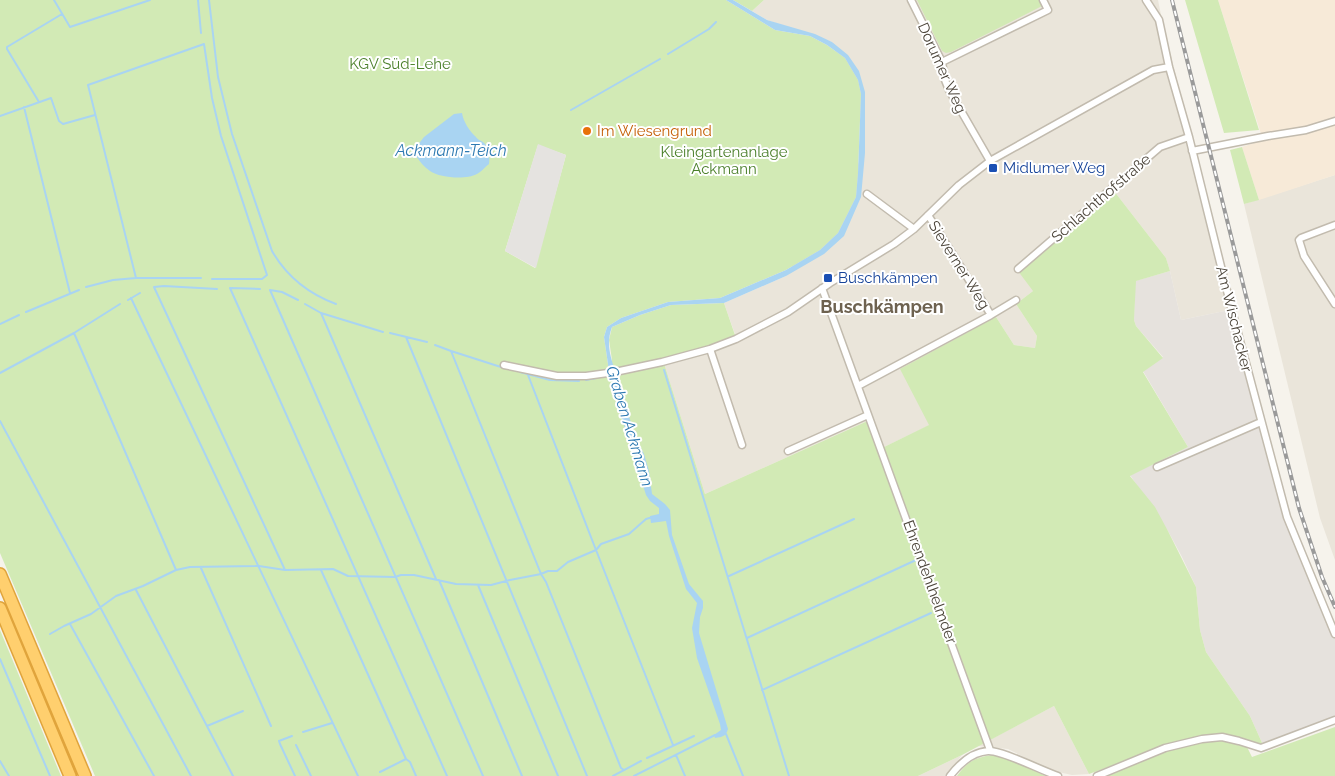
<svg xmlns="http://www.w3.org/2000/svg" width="1335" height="776" viewBox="0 0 1335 776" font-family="Raleway,sans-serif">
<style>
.residential{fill:#eae5da}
.commercial{fill:#f7ead8}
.industrial{fill:#e6e2dd}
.green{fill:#d2eab5;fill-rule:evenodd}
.parking{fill:#e5e3e0}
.water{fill:#a9d4f2}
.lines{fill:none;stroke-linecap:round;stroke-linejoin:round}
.stream{stroke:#a9d4f2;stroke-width:2}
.minor-casing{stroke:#c2bbae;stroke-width:9}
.motorway-casing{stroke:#e0a43c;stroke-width:14}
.minor{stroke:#fff;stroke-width:6}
.motorway{stroke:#ffcf6e;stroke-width:11}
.rail-casing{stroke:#9a9a9a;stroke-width:4}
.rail{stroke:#fff;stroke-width:2;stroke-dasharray:5.5;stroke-linecap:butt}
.food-dot{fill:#e8710a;stroke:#fff;stroke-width:2}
.transit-dot{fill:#1a4fb4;stroke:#fff;stroke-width:2}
.labels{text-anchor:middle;stroke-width:4;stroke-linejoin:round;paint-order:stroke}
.park-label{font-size:15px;fill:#4a7f2a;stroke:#fff}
.street-label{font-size:15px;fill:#4b4439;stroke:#fff}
.food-label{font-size:15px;fill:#c56008;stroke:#fff;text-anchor:start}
.transit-label{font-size:15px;fill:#164399;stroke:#fff;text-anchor:start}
.water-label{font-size:16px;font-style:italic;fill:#2e7ab2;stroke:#fff}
.quarter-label{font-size:18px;font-weight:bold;fill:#6e6250;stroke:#fff}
</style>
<rect width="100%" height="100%" fill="#f6f3ec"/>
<path class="residential" d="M764,0H1158L1162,20L1234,309L1181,320L1170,271L1166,258L1114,191L1033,291L1016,304L1037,336L1035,348L1014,345L996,317L930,425L882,448L872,419L705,494L663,360L736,337L724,303L786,276L865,153L864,125L832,42L767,20L752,11Z
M1335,175V560L1320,518L1244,204Z
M1054,706L1089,774L1072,775L1049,770L1008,749L978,746Z
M962,755L946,776H918Z"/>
<path class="commercial" d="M1218,0H1335V175L1259,200L1242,147L1263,140Z"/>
<path class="industrial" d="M1170,271L1181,320L1234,309L1286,515L1335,630V716L1263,745L1250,716L1206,652L1200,630L1196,587L1182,557L1168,531L1130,475L1188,447L1143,371L1163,357L1136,326L1134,320L1135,281Z"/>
<path class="green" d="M0,0H726L775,30L810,36L827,45L845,58L858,80L861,94L858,173L856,197L838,233L820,250L786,270L720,298L668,302L621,318L607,327L604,337L609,371L612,360L609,340L612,327L640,315L671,305L724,303L736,338L709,347L663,360L705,494L872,419L882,448L929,425L900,369L996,317L1014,345L1035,348L1037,336L1016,304L1033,291L1018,271L1114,191L1166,258L1170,271L1136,281L1134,320L1136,326L1163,358L1143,372L1188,447L1130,476L1155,507L1168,531L1196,587L1200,630L1206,652L1250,716L1263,745L1222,735L1165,746L1089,774L1054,706L962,755L918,776H95L0,553ZM538,145L566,155L535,268L505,251Z
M733,0H764L752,11Z
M917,0H1042L1044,5L951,52L946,53L942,51Z
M1185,0H1218L1259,130L1224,133Z
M1242,147L1259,200L1244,204L1230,150Z
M0,630L61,776H0Z
M1335,727V776H1105C1137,762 1182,739 1217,740C1227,740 1238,744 1247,747L1252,757Z
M991,755L1002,756L1046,776H957C967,762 974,758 991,755Z"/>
<path class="parking" d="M538,144L566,155L536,268L505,251Z"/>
<path class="water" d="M726,0H733L767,20L815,34L832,42L848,55L859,71L865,92V153L861,197L844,236L824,254L786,276L724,303L671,305L640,315L612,327C606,343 610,355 615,371H609L604,337L607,327L621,318L668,302L720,298L786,270L820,250L838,233L856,197L858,173L861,94L858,80L845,58L827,45L810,36L775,30Z
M462,113C463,121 470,132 476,137C477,139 481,141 483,142C489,147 490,156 489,164C485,167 481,172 477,174C466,180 440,178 430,171C424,167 420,162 416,156L417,146L424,137L454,114Z
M611,377H617L635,436L644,454L649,471L652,494L665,504L670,510L672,535L689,584L703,601V608L700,617L699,633L728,729C726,736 723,737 715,738L714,735L721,730L720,724L697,658L692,628L697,603L686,589L669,536L666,521L651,523L650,516L659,514V508L650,501L646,495L622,419L617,397Z"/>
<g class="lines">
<path class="stream" d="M54,0L70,27L150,0
M198,0L201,33
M209,0L218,77L232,134L272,251C287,277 309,294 336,304
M668,54L709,29L716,22
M39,102L7,49V47L62,14
M24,107L70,293
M571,110L660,59
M0,116L51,98L59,121L63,124L95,115
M136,278L88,85L204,44L212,98L221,136L267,275L262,279H212
M86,287L113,280L136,278H201
M217,289L164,286L154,287L285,570
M260,289L230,288L447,776
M270,290L483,776
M270,290L282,292L298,300
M131,298L358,776
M128,300L140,293
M305,304L321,313L436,579
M26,312L79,290
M321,313L383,332
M0,324L19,315
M74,333L176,570
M390,333L427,342
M406,337L587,776
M435,345L451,351L504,368
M451,351L541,574L546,582L621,768L624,770
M664,370L789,776
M520,372L550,380L579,381
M0,373L74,333L120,304
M528,375L596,550L673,745
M586,380L596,378
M0,421L191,776
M201,568L271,726
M321,570L406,759L410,762L416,776
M729,576L854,519
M439,580L522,776
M478,585L558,776
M136,590L233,776
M70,624L154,776
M50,634L64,626L91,614L116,596L143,586L176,570L190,567L259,566L285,570L333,569L348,576L395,577L401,575H414L456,584L491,585L510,580L541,574L548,571H557L568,562L596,550L601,544L629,534L646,519L653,517
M747,638L916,560
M0,659L50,776
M762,690L931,613
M207,726L243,711
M303,732L332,723
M726,734L743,776
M292,736L279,741L280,744L295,776
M296,745L311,776
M676,755L685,776
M647,758L694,736
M0,761L9,776
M380,772L406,759
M613,776L641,761
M634,776L715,735"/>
<defs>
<path id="minor" d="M911,0L942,62L945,80L949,90L990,161
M1146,0L1159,20L1169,67L1189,137L1231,307L1287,517L1335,634
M942,62L1048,10L1043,0
M1192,151L1268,136L1306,130L1335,121
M867,194L914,229
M928,215L991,315
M1335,225L1301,238L1299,240L1304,256L1335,304
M1018,269L1160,147L1189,137
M822,288L990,750
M710,349L742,445
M504,365L557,376H586L615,372L662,362L710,349L736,339L788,312L830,283L894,244L914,229L959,185L990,161L1153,70L1169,67
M858,386L991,315L1016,300
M788,451L868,415
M1157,467L1261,422
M950,776C960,763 972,752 988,751C1002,750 1042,771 1058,776
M1097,776L1165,748L1202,739L1222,737L1239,741L1261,748L1335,720"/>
<path id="motorway" d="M0,574L85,776
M0,608L70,776"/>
</defs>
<use href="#minor" class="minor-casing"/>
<use href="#motorway" class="motorway-casing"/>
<use href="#minor" class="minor"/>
<use href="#motorway" class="motorway"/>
<defs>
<path id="rail" d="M1172,0L1299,508L1322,577L1335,607"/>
</defs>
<use href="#rail" class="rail-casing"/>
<use href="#rail" class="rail"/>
</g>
<circle class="food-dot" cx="587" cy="131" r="5"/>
<g class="transit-dot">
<rect x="988" y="163" width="10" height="10" rx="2.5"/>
<rect x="823" y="273" width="10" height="10" rx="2.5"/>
</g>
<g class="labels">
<g class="park-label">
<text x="400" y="69">KGV Süd-Lehe</text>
<text x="724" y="157">Kleingartenanlage<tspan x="724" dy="17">Ackmann</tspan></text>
</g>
<g class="street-label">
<text transform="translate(942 68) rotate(66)" y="5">Dorumer Weg</text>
<text transform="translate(1101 198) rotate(-41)" y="5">Schlachthofstraße</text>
<text transform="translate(959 265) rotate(58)" y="5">Sieverner Weg</text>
<text transform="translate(1234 319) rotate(76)" y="5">Am Wischacker</text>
<text transform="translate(930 582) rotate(70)" y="5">Ehrendehlhelmder</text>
</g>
<g class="food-label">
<text x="597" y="136">Im Wiesengrund</text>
</g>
<g class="transit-label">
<text x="1003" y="173">Midlumer Weg</text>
<text x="838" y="283">Buschkämpen</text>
</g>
<g class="water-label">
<text x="451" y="156">Ackmann-Teich</text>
<text transform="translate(630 426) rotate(73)" y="6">Graben Ackmann</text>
</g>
<g class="quarter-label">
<text x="882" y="313">Buschkämpen</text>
</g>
</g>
</svg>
